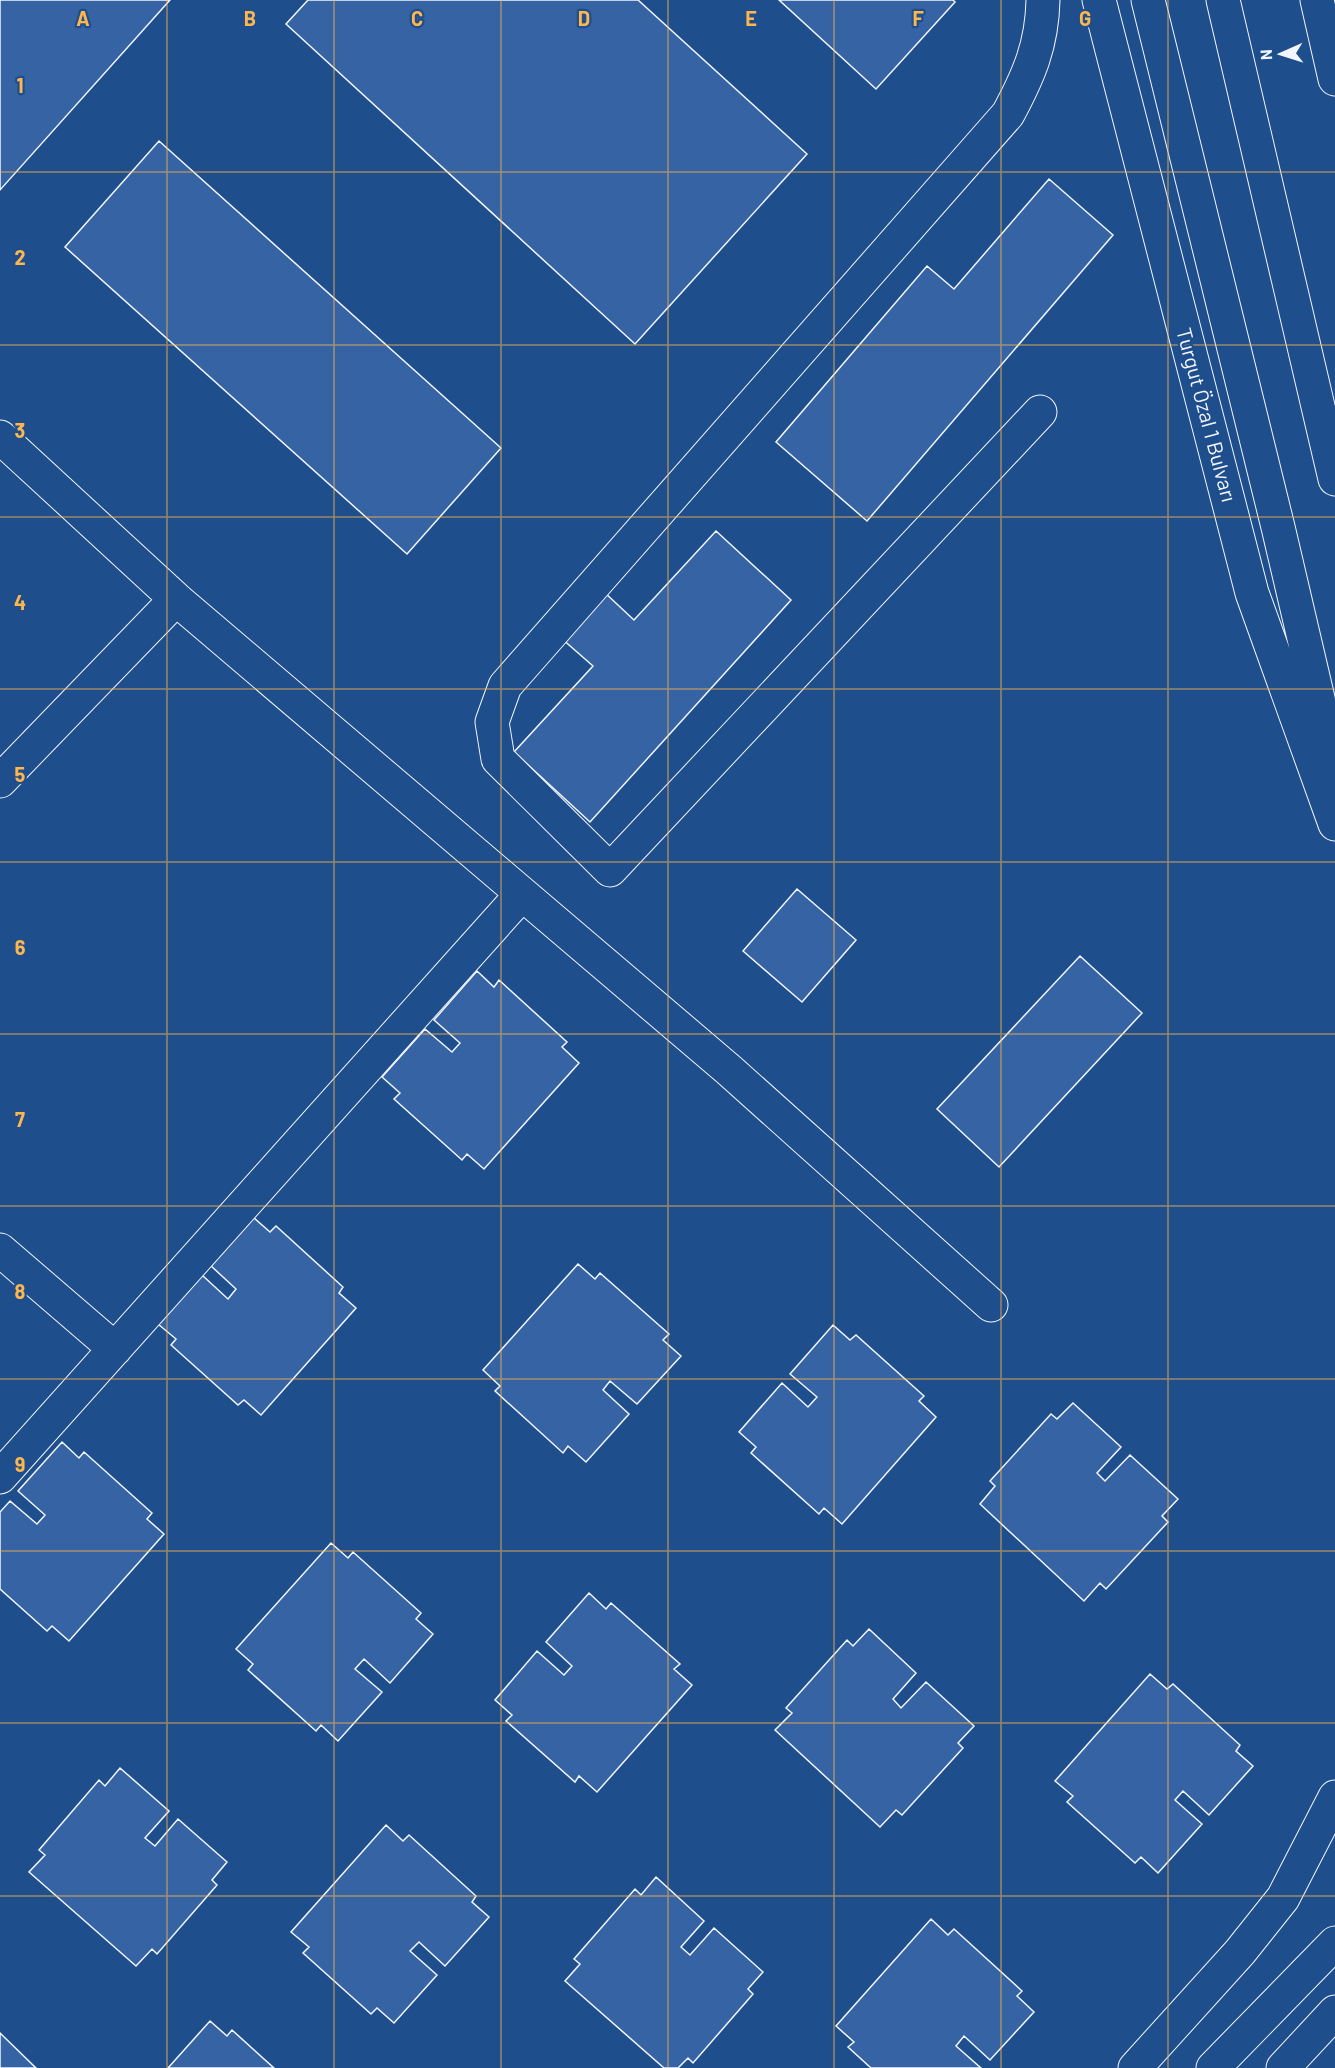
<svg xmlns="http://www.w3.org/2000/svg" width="1335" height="2068" viewBox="0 0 1335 2068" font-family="Barlow,sans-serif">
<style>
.building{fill:#3563a3;stroke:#f2f6ff;stroke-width:1.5}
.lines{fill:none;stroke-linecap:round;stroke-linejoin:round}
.minor-casing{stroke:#f2f6ff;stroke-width:35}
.major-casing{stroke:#f2f6ff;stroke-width:35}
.highway-casing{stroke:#f2f6ff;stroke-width:35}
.minor{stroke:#1f4e8c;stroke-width:33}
.major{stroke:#1f4e8c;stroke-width:33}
.highway{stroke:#1f4e8c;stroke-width:33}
.grid{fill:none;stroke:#ffb74d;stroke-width:1.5;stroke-opacity:0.55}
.labels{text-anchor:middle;stroke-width:4.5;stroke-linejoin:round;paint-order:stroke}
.street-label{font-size:21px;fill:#f2f6ff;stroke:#1f4e8c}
.grid-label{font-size:20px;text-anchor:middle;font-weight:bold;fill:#ffb74d;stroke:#1f4e8c;stroke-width:4.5;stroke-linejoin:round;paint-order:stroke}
</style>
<rect width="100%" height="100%" fill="#1f4e8c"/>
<path class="building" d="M0,0H170L0,190Z
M308,0H638L807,154L635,344L286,24Z
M779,0H953L955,2L876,89Z
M159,141L501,448L407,554L65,247Z
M1049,179L1113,235L867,521L776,442L927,266L954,289Z
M716,531L791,600L590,822L514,752L593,666L561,638L603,591L634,620Z
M797,889L856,940L802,1002L743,951Z
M1080,956L1142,1013L999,1167L937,1109Z
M477,971L494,987L499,980L567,1042L562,1047L579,1063L484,1169L467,1154L462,1160L394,1099L400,1093L382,1077L425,1029L452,1052L460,1043L434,1020Z
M253,1217L270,1232L276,1226L343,1287L339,1293L356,1308L261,1415L244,1400L238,1405L171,1345L176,1339L158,1324L202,1275L228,1299L236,1289L210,1265Z
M578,1264L595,1279L600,1273L669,1334L663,1340L681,1356L637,1404L610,1381L603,1390L629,1414L586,1462L568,1446L563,1453L495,1391L500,1386L483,1370Z
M833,1325L850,1340L856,1335L924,1396L919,1401L936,1417L842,1524L824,1508L819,1514L751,1453L756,1447L739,1432L782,1383L808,1407L817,1397L790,1374Z
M1073,1403L1121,1447L1097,1473L1105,1481L1130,1455L1178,1499L1162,1516L1168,1522L1106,1589L1100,1583L1084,1601L980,1504L995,1486L990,1481L1051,1414L1057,1419Z
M62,1442L79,1458L84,1452L152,1513L147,1519L164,1534L69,1641L52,1626L47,1631L0,1589V1512L10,1501L37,1524L45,1515L18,1491Z
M331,1543L348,1558L353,1552L421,1613L416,1619L433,1634L390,1683L364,1659L355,1669L382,1692L338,1741L321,1725L316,1731L248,1670L253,1664L236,1649Z
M589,1593L606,1609L611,1603L680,1664L674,1669L692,1685L597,1792L579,1776L575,1782L506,1721L512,1715L495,1700L537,1651L564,1675L572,1666L546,1642Z
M869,1629L916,1673L893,1699L901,1708L926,1682L974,1726L958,1743L963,1748L902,1815L896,1810L880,1827L775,1730L792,1713L786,1708L847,1640L853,1646Z
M1150,1674L1167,1689L1173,1684L1240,1745L1236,1751L1253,1766L1209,1815L1183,1791L1175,1800L1202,1824L1158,1873L1141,1857L1135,1863L1067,1802L1073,1796L1055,1781Z
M120,1768L169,1811L145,1838L155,1846L178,1819L227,1862L212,1880L217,1885L157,1954L152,1949L136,1966L29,1872L45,1855L39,1850L99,1780L105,1786Z
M386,1825L403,1841L409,1835L476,1896L472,1902L489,1917L445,1966L419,1942L410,1951L437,1975L394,2023L377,2008L371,2014L303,1953L309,1947L291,1932Z
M656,1877L704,1921L681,1947L690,1955L714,1928L763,1972L748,1989L753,1994L693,2063L688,2058L678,2068H664L565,1981L580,1964L574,1959L635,1889L641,1895Z
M931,1919L948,1935L954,1929L1022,1991L1017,1996L1034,2012L990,2060L964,2036L956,2046L981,2068H871L848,2047L854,2042L836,2026Z
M210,2021L227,2036L232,2030L274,2068H168Z
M0,2033L36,2068H0Z"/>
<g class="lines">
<defs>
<path id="minor" d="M1040,412L610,870L498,759L492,722L505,686L1008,114C1029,75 1042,45 1043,0
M0,437L176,599L729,1070L991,1305
M0,781L176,599
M0,1250L115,1349
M0,1477L522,894"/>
<path id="major" d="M1135,2068L1240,1952L1283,1898L1335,1797
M1213,2068L1335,1943
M1283,2068L1335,2012"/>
<path id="highway" d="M1099,0L1252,593L1335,824
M1148,0L1278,527L1335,771
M1223,0L1335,479
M1317,0L1335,79"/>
</defs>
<use href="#minor" class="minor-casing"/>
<use href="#major" class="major-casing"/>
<use href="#highway" class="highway-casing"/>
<use href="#minor" class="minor"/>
<use href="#major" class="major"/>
<use href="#highway" class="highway"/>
</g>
<path class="grid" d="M167,0V2068M334,0V2068M501,0V2068M668,0V2068M834,0V2068M1001,0V2068M1168,0V2068M0,172H1335M0,345H1335M0,517H1335M0,689H1335M0,862H1335M0,1034H1335M0,1206H1335M0,1379H1335M0,1551H1335M0,1723H1335M0,1896H1335"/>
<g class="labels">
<g class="street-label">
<text transform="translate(1206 415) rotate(75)" y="7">Turgut Özal 1 Bulvarı</text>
</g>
</g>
<g class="grid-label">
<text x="83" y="26">A</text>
<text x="250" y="26">B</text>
<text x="417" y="26">C</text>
<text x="584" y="26">D</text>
<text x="751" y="26">E</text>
<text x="918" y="26">F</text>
<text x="1085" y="26">G</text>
<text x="20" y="93">1</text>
<text x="20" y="265">2</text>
<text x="20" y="438">3</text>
<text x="20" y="610">4</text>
<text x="20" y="782">5</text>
<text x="20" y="955">6</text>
<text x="20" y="1127">7</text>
<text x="20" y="1299">8</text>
<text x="20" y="1472">9</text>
</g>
<g transform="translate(1281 54) rotate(267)" stroke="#1f4e8c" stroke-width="4.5" paint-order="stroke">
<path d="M0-4.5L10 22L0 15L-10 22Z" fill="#f2f6ff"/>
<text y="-9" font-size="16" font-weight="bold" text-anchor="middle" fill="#f2f6ff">N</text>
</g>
</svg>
